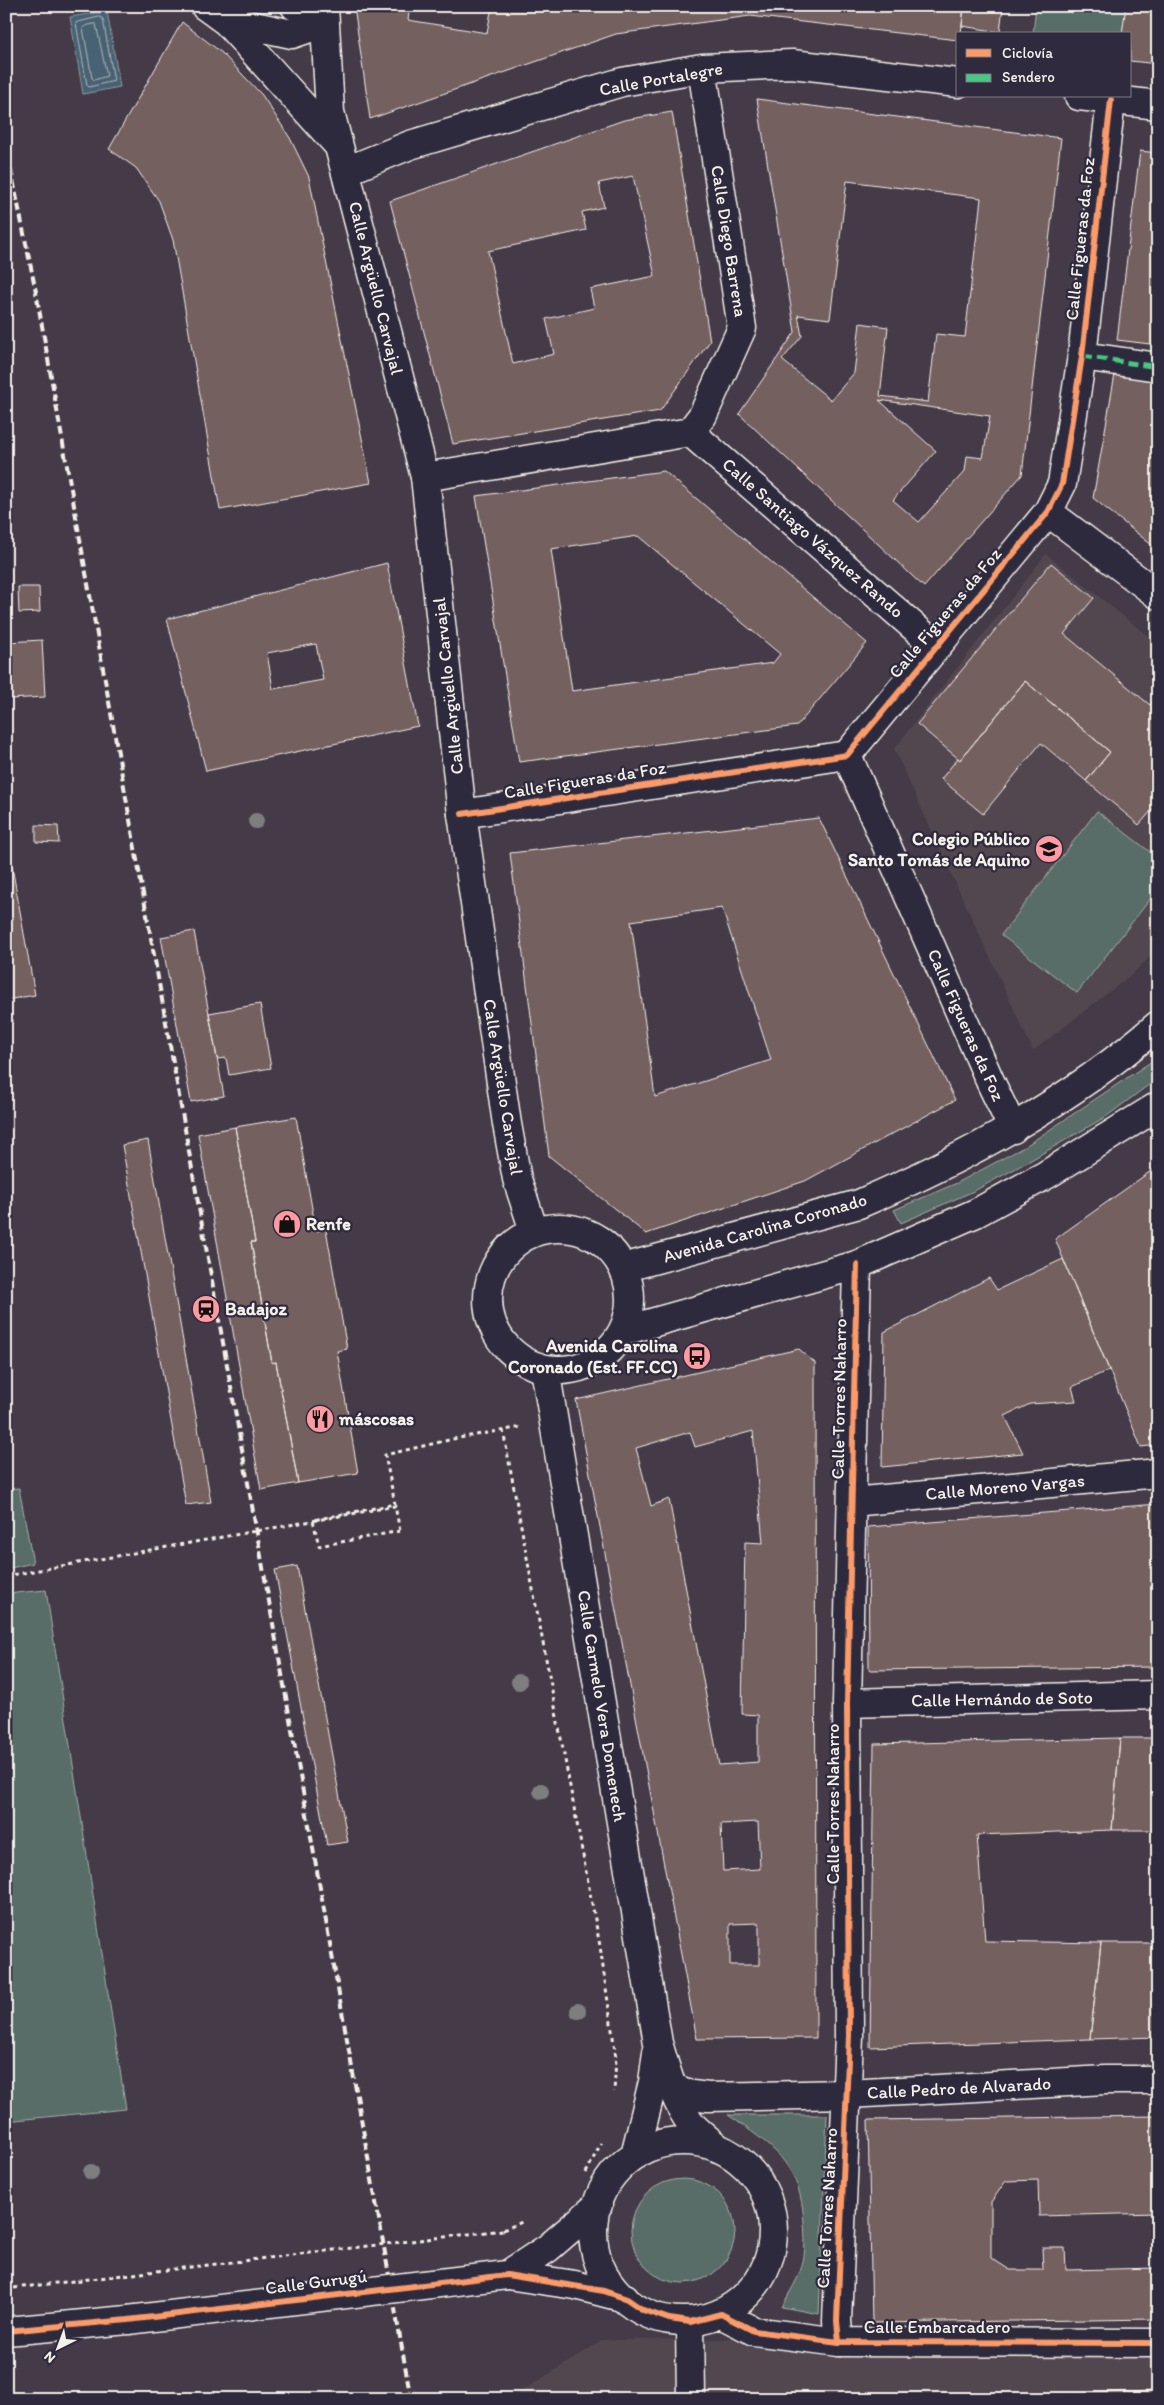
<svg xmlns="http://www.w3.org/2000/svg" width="1164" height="2405" viewBox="0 0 1164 2405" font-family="Itim,sans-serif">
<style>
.built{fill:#524650}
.green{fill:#586d68;stroke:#a6afa8}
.water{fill:#4a6273;stroke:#8e9ba2}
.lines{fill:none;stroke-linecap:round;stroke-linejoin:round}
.shore{stroke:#b0b8b9;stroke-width:1}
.building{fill:#746161;stroke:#f4f1e8;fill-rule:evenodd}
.minor-casing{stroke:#f4f1e8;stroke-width:31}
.major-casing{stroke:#f4f1e8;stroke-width:31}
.path{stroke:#f4f1e8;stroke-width:3;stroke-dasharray:4 4;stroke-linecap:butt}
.minor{stroke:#2f2a3d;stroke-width:28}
.major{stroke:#2f2a3d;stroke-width:28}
.rail{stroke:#f4f1e8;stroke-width:4;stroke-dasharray:8 4;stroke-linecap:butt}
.major-bridge-casing{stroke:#f4f1e8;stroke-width:31;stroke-linecap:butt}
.path-bridge{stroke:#f4f1e8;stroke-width:3;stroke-dasharray:4 4;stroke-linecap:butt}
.major-bridge{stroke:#2f2a3d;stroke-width:28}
.quiet{stroke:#46c982;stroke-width:5;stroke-dasharray:10 5;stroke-linecap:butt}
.cycleway-casing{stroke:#2f2a3d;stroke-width:9}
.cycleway{stroke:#fa9b69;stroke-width:6}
.tree{fill:#7e7e80}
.labels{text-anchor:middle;stroke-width:4.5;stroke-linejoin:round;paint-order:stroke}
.street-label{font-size:18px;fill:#f4f1e8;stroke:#2f2a3d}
.poi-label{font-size:18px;font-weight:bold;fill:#f4f1e8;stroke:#2f2a3d;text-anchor:start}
</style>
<rect width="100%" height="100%" fill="#443a48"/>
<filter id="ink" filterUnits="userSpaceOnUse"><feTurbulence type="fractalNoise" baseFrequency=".02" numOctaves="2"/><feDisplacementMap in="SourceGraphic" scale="10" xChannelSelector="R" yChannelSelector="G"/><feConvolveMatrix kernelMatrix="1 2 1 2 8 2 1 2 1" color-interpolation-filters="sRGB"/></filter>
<g filter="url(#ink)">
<path class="built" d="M1046,554L1158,644V949L1131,975L1033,1051L894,749Z
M1158,2334V2399H509L603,2340Z"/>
<path class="green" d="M1036,6H1126L1122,34H1033Z
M1097,811L1158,858V889L1077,993L1001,935Z
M1158,1057V1078L1107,1116L1031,1160L976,1190L901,1223L894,1210L957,1183L1024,1147Z
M19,1488L33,1563L6,1569V1489Z
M46,1590L126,2109L6,2121V1594Z
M728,2115H827L819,2314L782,2307C788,2294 799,2279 802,2265C806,2252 805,2236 804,2223C801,2164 773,2146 728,2115Z
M631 2231a52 52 0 1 1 104 0a52 52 0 1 1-104 0Z"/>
<path class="water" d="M107,11L120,87L83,94L70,17Z"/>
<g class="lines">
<path class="shore" d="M100,17L103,19L114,81L89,87L87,85L76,23Z
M96,24L107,76L94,80L92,78L83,28L85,26Z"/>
</g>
<path class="building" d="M354,6H410L408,20L487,33L492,6H964L961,34H958V40L750,16L616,34L370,119Z
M964,6H1003L1000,32L962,26Z
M1126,6H1158V64L1130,61V34H1122Z
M182,22L222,53L262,95L290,138L309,177L371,483L220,510L173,240L159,201L136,168L109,149Z
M757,99L1061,138L1022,475L924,587L739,414L795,332ZM847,181L981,198L965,337L936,334L928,402L880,396L888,327L860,323L854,373L831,400L782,360L802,336L798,315L830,319ZM879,400L990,416L983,458L967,456L965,471L919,522L893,500L936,451Z
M672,112L710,341L660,411L453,444L390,201L624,120ZM633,176L655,276L590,289L594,308L546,319L554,354L513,364L488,251L586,230L582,212L604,207L599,183Z
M1140,151L1158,153V345L1117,340Z
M1115,374L1158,380V550L1093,498Z
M664,471L867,643L797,726L519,762L476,496ZM638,536L780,654L773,663L572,691L551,549Z
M387,563L418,726L206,771L167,619ZM316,644L323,680L273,689L267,653Z
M1051,563L1094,598L1064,634L1150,705L1158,695V803L1139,825L1086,781L1110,752L1025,681L960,760L917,724Z
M18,587H39L40,612L19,613Z
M42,640L45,697L10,699L7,642Z
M1025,681L1110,752L1086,781L1041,743L983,814L941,779L958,758L960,760Z
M819,818L955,1100L805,1181L646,1234L549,1156L510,853ZM722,908L771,1060L655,1097L631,921Z
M36,825L58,826L59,843L36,842Z
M6,833L35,995L6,1000Z
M194,931L224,1096L191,1102L161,937Z
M260,1004L271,1068L229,1075L226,1058L217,1059L209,1013Z
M296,1117L316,1231L326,1229L347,1349L337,1351L358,1473L298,1483L276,1362L272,1363L251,1242H255L235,1127Z
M235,1127L255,1242H251L272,1363L276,1362L298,1483L261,1490L198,1134Z
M148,1140L211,1502L186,1505L122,1145Z
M1158,1166V1445L1141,1447L1055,1239Z
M1063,1259L1109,1370L1072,1387L1076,1401L1030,1404L1005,1416L1023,1453L882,1467L884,1332L989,1278L997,1290Z
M799,1349L815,1363L816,2038L697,2039L576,1400ZM753,1431L763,1543L745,1542L742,1714L758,1715V1762L719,1765L669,1499L651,1506L636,1448L690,1432L695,1447ZM758,1822L760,1869L723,1871L721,1824ZM759,1923V1965H730V1924Z
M1158,1504V1667L869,1670L868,1527Z
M297,1566L348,1842L327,1845L275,1570Z
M1120,1738L1112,1830L977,1835L985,1941L1101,1943L1090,2039L870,2047L874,1744Z
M1120,1738H1158V1830H1112Z
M1101,1943H1158V2037L1090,2039Z
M1158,2116V2213L1039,2216L1038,2180L1006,2181L991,2202V2258L1010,2270H1043L1042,2248H1065L1066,2270L1158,2268V2319L872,2323L868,2120Z
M1158,2391V2399H915Z"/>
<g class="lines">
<defs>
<path id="minor" d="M205,6L227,22L338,145
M295,6L324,23
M222,15L249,25L292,34L324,23
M1079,96L1158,105
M346,171L410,145L622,82L702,68L792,64L958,83
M1082,356L1158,367
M690,432L936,646
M425,477L690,432L703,415L742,328L702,68
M1048,512L1158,595
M847,755L990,1081L1013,1129
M462,814L847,755L1048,512L1062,484L1082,356L1111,100
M852,1502L1158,1473
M847,1703L1158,1695
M690,2322L691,2399
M839,2342L837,2321L849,2036L847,1703L857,1265"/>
<path id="major" d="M324,6L330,112L425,477L462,814L507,1124L517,1179L534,1231
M488 1299a71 71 0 1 1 142 0a71 71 0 1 1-142 0Z
M623,1268L859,1204C966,1158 1069,1102 1158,1025
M623,1331L857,1265L976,1213L1046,1175L1158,1106
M545,1369L658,2043C667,2072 674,2101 692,2125C699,2133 710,2141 718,2148
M671,2087L692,2095L708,2097L847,2094L1105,2080H1158
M593 2231a90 90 0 1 1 180 0a90 90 0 1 1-180 0Z
M635,2155L653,2082L657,2052
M507,2275L575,2285L625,2298
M507,2275L548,2248L598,2205
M721,2314L754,2331L839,2342L1158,2343
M6,2331L128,2320"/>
</defs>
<use href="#minor" class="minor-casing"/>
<use href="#major" class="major-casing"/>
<path class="path" d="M503,1430L600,1946L616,2058L614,2092
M400,1531L319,1546L313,1520L395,1504L385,1455L453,1439L522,1427
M586,2173L601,2143
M503,2230L522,2222"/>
<use href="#minor" class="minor"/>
<use href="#major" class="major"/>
<path class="rail" d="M6,146L36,292L411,2399"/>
<defs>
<path id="major-bridge" d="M128,2320L507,2275"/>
</defs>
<use href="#major-bridge" class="major-bridge-casing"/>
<path class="path-bridge" d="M6,1576L395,1506L400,1531
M6,2289L503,2230"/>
<use href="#major-bridge" class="major-bridge"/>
<path class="quiet" d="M1082,356L1158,367"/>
<defs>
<path id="cycleway" d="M462,814L847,755L1048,512L1062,484L1082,356L1111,100
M6,2331L128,2320L507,2275L604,2291L627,2299L643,2310L669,2319L690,2322L721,2314L754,2331L839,2342L1158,2343
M839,2342L837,2321L849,2036L847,1703L857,1265"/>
</defs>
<use href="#cycleway" class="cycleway-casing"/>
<use href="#cycleway" class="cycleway"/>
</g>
<g class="tree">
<circle cx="256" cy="821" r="8"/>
<circle cx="519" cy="1682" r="8"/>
<circle cx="541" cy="1791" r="8"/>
<circle cx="578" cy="2011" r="8"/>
<circle cx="91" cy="2172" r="8"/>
</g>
</g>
<defs>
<symbol id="school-disc" viewBox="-11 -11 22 22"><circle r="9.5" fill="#ff9aa2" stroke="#2f2a3d"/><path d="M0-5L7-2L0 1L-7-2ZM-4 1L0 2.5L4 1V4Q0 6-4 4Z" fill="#111"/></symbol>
<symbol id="shop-disc" viewBox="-11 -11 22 22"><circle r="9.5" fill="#ff9aa2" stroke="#2f2a3d"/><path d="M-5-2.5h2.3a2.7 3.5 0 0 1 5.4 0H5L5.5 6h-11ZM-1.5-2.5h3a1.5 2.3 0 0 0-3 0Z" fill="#111"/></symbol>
<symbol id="station-disc" viewBox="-11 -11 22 22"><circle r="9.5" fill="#ff9aa2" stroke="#2f2a3d"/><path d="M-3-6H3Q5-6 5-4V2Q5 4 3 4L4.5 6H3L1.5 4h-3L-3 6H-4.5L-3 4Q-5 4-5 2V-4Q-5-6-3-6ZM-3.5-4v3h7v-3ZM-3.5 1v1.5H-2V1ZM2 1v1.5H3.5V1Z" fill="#111"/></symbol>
<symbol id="bus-disc" viewBox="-11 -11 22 22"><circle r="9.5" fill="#ff9aa2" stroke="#2f2a3d"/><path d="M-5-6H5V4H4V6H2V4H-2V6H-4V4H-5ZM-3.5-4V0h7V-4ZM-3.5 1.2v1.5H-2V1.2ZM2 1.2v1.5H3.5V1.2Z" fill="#111"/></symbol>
<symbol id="restaurant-disc" viewBox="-11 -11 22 22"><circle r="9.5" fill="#ff9aa2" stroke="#2f2a3d"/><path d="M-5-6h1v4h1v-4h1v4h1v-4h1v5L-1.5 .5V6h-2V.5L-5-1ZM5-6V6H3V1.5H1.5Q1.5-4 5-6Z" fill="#111"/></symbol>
</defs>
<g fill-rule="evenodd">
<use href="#school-disc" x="1033" y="833" width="32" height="32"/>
<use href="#shop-disc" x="271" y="1208" width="32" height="32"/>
<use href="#station-disc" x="190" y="1293" width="32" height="32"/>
<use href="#bus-disc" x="681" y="1340" width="32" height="32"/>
<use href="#restaurant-disc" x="304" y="1403" width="32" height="32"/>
</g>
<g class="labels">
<g class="street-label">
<text transform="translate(661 79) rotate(-10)" y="6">Calle Portalegre</text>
<text transform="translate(1080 239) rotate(-84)" y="6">Calle Figueras da Foz</text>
<text transform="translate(729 241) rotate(81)" y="6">Calle Diego Barrena</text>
<text transform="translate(376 288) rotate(76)" y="6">Calle Argüello Carvajal</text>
<text transform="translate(813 538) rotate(41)" y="6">Calle Santiago Vázquez Rando</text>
<text transform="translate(945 613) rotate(-50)" y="6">Calle Figueras da Foz</text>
<text transform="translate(448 686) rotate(-96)" y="6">Calle Argüello Carvajal</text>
<text transform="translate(585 780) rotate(-9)" y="6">Calle Figueras da Foz</text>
<text transform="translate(966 1025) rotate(66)" y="6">Calle Figueras da Foz</text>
<text transform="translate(503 1087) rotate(81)" y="6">Calle Argüello Carvajal</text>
<text transform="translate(765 1228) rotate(-16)" y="6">Avenida Carolina Coronado</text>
<text transform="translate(839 1399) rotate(-89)" y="6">Calle Torres Naharro</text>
<text transform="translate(1005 1487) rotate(-5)" y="6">Calle Moreno Vargas</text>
<text transform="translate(1002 1699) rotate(-1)" y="6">Calle Hernándo de Soto</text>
<text transform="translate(602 1706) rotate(81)" y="6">Calle Carmelo Vera Domenech</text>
<text transform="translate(833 1804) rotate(-90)" y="6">Calle Torres Naharro</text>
<text transform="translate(959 2088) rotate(-3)" y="6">Calle Pedro de Alvarado</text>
<text transform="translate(827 2208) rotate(-87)" y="6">Calle Torres Naharro</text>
<text transform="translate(316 2282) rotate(-7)" y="6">Calle Gurugú</text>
<text x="937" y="2333">Calle Embarcadero</text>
</g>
<g class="poi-label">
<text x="1030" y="845" text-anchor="end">Colegio Público<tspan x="1030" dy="21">Santo Tomás de Aquino</tspan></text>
<text x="306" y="1230">Renfe</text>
<text x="225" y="1315">Badajoz</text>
<text x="678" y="1352" text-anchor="end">Avenida Carolina<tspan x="678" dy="21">Coronado (Est. FF.CC)</tspan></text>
<text x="339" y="1425">máscosas</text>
</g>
</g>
<rect width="1164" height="2405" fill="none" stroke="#2f2a3d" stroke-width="25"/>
<rect x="12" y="12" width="1139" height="2380" fill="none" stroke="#f4f1e8" stroke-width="2" filter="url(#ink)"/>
<rect x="956" y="32" width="175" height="65" fill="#2f2a3d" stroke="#7e7a81"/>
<rect x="966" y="49" width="25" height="8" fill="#fa9b69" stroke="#7e7a81"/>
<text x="1002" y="58" font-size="15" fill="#f4f1e8">Ciclovía</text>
<rect x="966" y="74" width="25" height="8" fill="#46c982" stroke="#7e7a81"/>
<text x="1002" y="82" font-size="15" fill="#f4f1e8">Sendero</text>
<g transform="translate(58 2348) rotate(222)" stroke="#2f2a3d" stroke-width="4" paint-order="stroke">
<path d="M0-4L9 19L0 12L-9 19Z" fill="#f4f1e8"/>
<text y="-8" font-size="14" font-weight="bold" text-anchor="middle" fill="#f4f1e8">N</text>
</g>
</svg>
